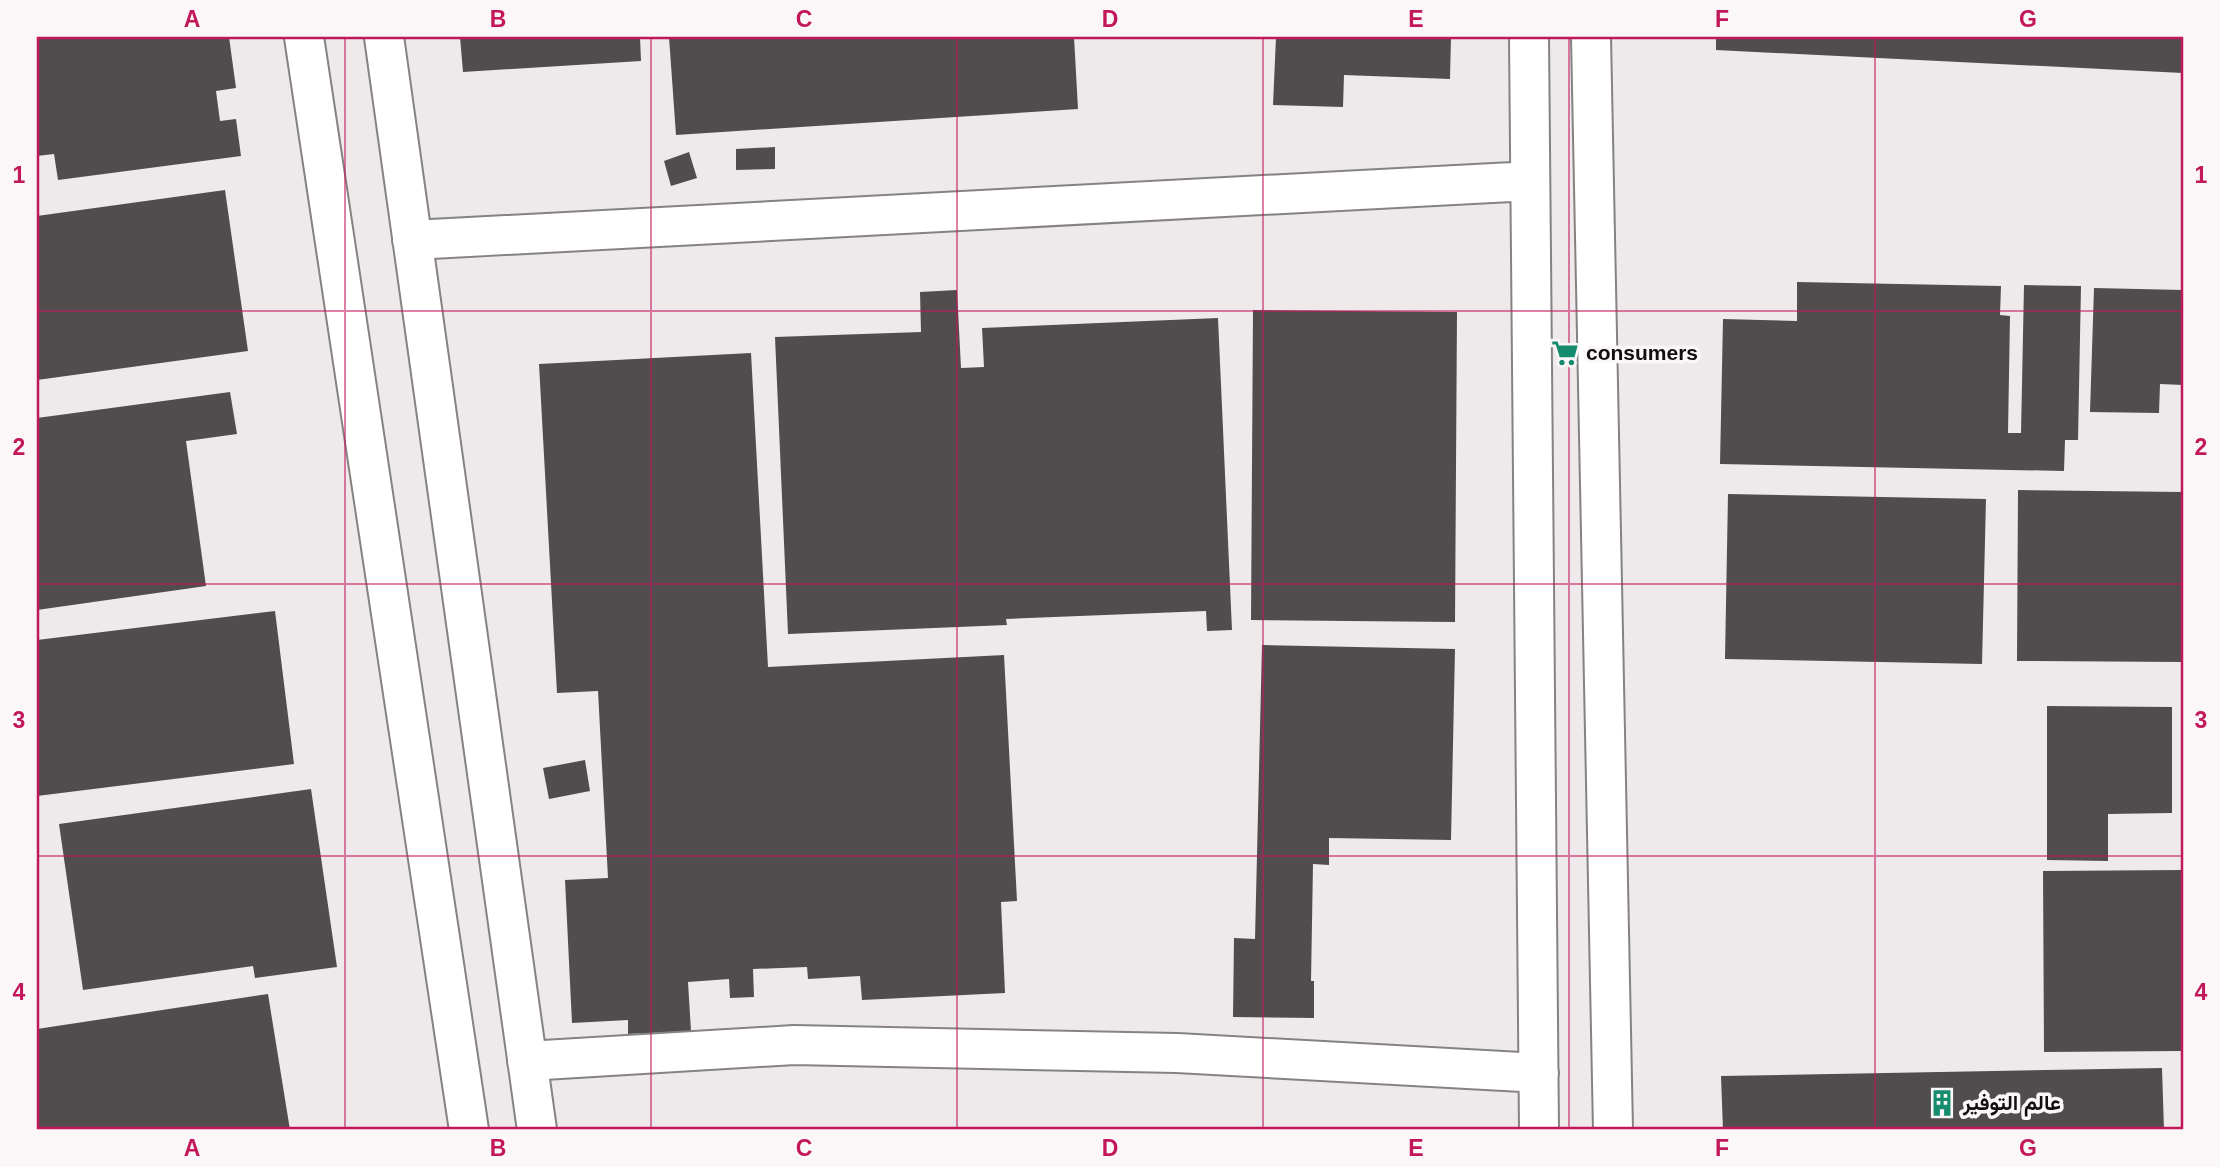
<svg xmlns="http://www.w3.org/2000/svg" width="2220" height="1167" viewBox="0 0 2220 1167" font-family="Arial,Vazirmatn,sans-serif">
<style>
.building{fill:#514d4f}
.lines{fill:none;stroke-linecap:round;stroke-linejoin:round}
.minor-casing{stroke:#868284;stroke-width:42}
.minor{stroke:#fff;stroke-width:38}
.grid{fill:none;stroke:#c2185b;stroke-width:2;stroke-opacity:0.55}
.labels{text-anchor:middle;stroke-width:7;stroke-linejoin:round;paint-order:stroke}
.poi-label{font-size:21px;font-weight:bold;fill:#100e0f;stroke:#fbf6f8;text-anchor:start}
.neatline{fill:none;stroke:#c2185b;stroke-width:2.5}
.grid-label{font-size:23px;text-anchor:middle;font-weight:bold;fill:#c2185b}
</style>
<rect width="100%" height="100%" fill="#eee9eb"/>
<path class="building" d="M37,37H229L236,88L216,91L220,121L236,119L241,156L58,180L54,154L37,156Z
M460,37H640L641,61L463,72Z
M669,37H1074L1078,109L676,135Z
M1276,37H1451L1450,79L1344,75L1343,107L1273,105Z
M1716,37H2183V73L1716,50Z
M775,147V169L736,170V149Z
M689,152L697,178L671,186L664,161Z
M225,190L248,351L37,380V216Z
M1797,282L2001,286L2000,315L2010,316L2008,433H2021L2024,285L2081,286L2078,440H2065L2064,471L1720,464L1723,319L1797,321Z
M2094,288L2183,290V385L2160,384L2159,413L2090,412Z
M957,290L961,368L984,367L982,328L1218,318L1232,630L1207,631L1206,611L1006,619L1007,625L788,634L775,337L921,332L920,292Z
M1253,310L1457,312L1455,622L1251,620Z
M751,353L768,667L1004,655L1017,901L1001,902L1005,993L862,1000L860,976L808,979L807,967L753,969L754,997L730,998L729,979L688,982L691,1031L628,1034V1020L572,1023L565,880L608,878L598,691L557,693L539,364Z
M230,392L237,434L186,441L206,586L37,610V418Z
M2018,490L2183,492V662L2017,661Z
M1728,494L1986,499L1982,664L1725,659Z
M275,611L294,764L37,796V640Z
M1262,645L1455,649L1451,840L1329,838V865L1313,864L1311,981H1314V1018L1233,1017L1234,938L1255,939Z
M2047,706L2172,707V813L2108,814V861L2047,860Z
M585,760L590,791L549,799L543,768Z
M311,789L337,967L255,978L253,966L83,990L59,824Z
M2183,870V1051L2044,1052L2043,871Z
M268,994L290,1130H37V1029Z
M2162,1068L2164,1130H1723L1721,1076Z"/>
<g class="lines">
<defs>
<path id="minor" d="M304,37L469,1130
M384,37L537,1130
M1529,37L1539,1130
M1591,37L1613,1130
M412,240L1529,181
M527,1061L794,1045L1177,1053L1539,1073"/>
</defs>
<use href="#minor" class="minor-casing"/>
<use href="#minor" class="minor"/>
</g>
<path class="grid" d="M345,37V1130M651,37V1130M957,37V1130M1263,37V1130M1569,37V1130M1875,37V1130M37,311H2183M37,584H2183M37,856H2183"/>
<defs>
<symbol id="supermarket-bare" viewBox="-9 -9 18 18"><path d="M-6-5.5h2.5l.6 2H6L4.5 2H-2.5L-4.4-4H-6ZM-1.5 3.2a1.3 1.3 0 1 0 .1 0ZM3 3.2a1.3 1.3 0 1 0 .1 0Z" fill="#168c6e" stroke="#fbf6f8" stroke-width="2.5" paint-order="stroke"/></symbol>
<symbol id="building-bare" viewBox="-9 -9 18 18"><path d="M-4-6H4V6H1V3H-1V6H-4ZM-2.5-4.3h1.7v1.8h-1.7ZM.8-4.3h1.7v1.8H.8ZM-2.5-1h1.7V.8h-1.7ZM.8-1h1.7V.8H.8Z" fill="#168c6e" stroke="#fbf6f8" stroke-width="2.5" paint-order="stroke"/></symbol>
</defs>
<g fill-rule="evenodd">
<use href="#supermarket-bare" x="1546" y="334" width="38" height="38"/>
<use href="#building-bare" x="1923" y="1084" width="38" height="38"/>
</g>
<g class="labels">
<g class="poi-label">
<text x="1586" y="360">consumers</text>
<text x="1963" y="1110">عالم التوفير</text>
</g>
</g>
<rect width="2220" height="1167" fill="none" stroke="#fbf6f8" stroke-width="77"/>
<rect x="38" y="38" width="2144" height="1090" class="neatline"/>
<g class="grid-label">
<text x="192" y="27">A</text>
<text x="498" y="27">B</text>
<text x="804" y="27">C</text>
<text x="1110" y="27">D</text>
<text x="1416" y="27">E</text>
<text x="1722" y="27">F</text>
<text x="2028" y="27">G</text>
<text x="19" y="183">1</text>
<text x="2201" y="183">1</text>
<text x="19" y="455">2</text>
<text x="2201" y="455">2</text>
<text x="19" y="728">3</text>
<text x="2201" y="728">3</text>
<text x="19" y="1000">4</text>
<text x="2201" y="1000">4</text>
<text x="192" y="1156">A</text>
<text x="498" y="1156">B</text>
<text x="804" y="1156">C</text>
<text x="1110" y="1156">D</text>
<text x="1416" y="1156">E</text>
<text x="1722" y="1156">F</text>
<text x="2028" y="1156">G</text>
</g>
</svg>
